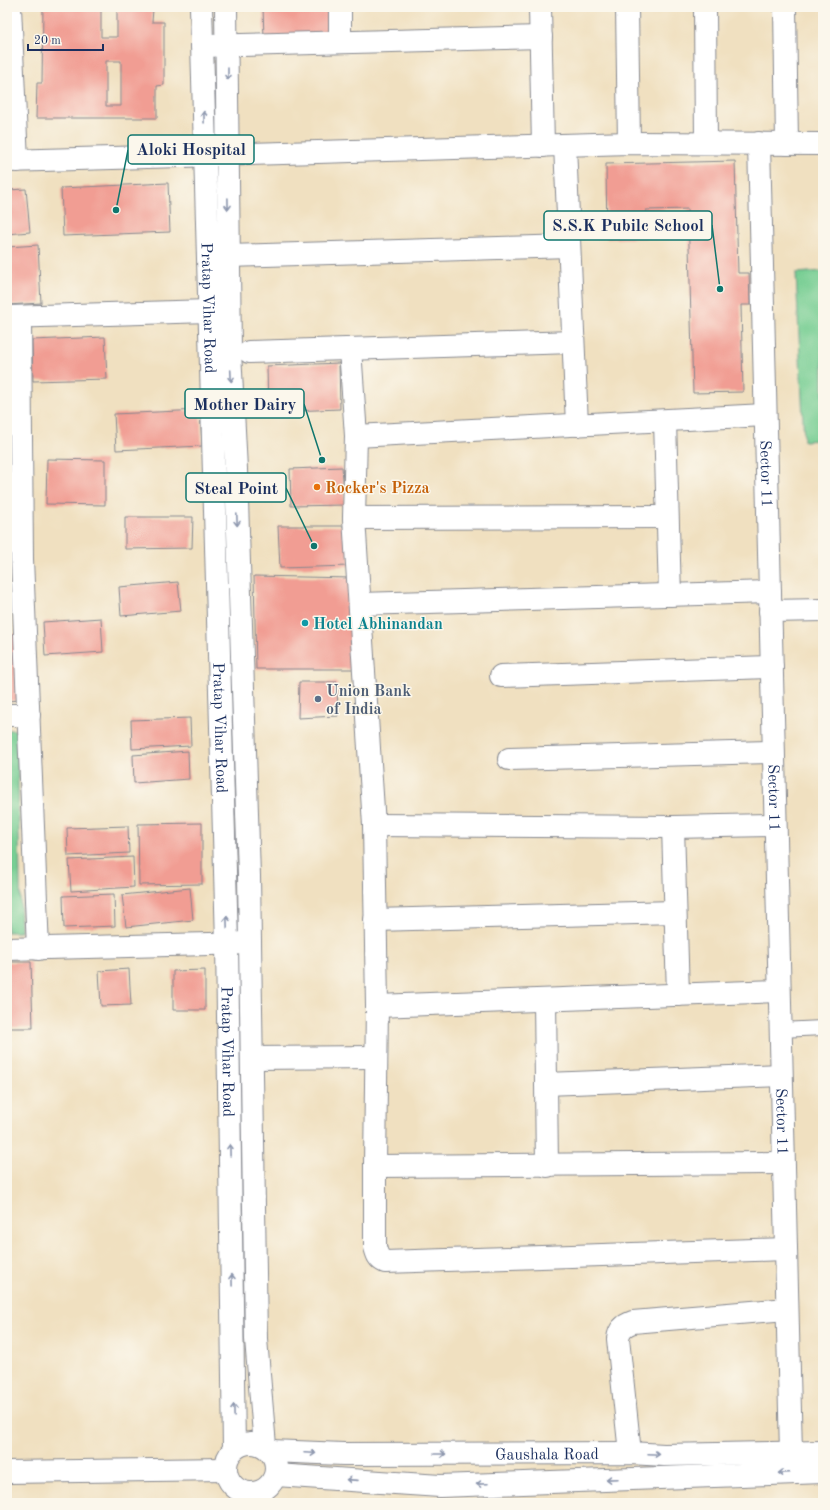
<svg xmlns="http://www.w3.org/2000/svg" width="830" height="1510" viewBox="0 0 830 1510" font-family="'Old Standard TT',serif">
<style>
.green{fill:#77ce93;stroke:#497e78}
.building{fill:#f19d93;fill-rule:evenodd}
.lines{fill:none;stroke-linecap:round;stroke-linejoin:round}
.service-casing{stroke:#86888f;stroke-width:16}
.minor-casing{stroke:#86888f;stroke-width:24}
.tertiary-casing{stroke:#86888f;stroke-width:24}
.service{stroke:#fff;stroke-width:14}
.minor{stroke:#fff;stroke-width:22}
.tertiary{stroke:#fff;stroke-width:22}
.oneway{stroke:#8d97ae}
.food-dot{fill:#e8710a;stroke:#fbf7ec;stroke-width:1.5}
.culture-dot{fill:#0f9aa8;stroke:#fbf7ec;stroke-width:1.5}
.service-dot{fill:#5c6f8a;stroke:#fbf7ec;stroke-width:1.5}
.labels{text-anchor:middle;stroke-width:3;stroke-linejoin:round;paint-order:stroke}
.street-label{font-size:16px;fill:#1b2f5e;stroke:#fbf7ec}
.food-label{font-size:16px;font-weight:bold;fill:#c56008;stroke:#fbf7ec;text-anchor:start}
.culture-label{font-size:16px;font-weight:bold;fill:#0d838f;stroke:#fbf7ec;text-anchor:start}
.service-label{font-size:16px;font-weight:bold;fill:#4e5e75;stroke:#fbf7ec;text-anchor:start}
.leader{fill:none;stroke:#0f766e;stroke-width:1.5}
.callout-dot{fill:#0f766e;stroke:#fbf7ec;stroke-width:1.5}
.callout{fill:#fbf7ec;stroke:#0f766e;stroke-width:1.5}
.callout-label{font-size:17px;text-anchor:middle;font-weight:bold;fill:#1b2f5e}
</style>
<rect width="100%" height="100%" fill="#fbf7ec"/>
<filter id="ink" filterUnits="userSpaceOnUse"><feTurbulence type="fractalNoise" baseFrequency=".025" numOctaves="2"/><feDisplacementMap in="SourceGraphic" scale="8" xChannelSelector="R" yChannelSelector="G"/><feConvolveMatrix kernelMatrix="1 2 1 2 8 2 1 2 1" color-interpolation-filters="sRGB"/></filter>
<filter id="wash" filterUnits="userSpaceOnUse"><feTurbulence type="fractalNoise" baseFrequency=".012" numOctaves="4" result="noise"/><feDisplacementMap in="SourceGraphic" scale="16" xChannelSelector="R" yChannelSelector="G"/><feGaussianBlur stdDeviation="0.9" result="paint"/><feColorMatrix in="noise" values="0 0 0 0 0 0 0 0 0 0 0 0 0 0 0 0 0 1.4 0 .05"/><feComposite in="paint" operator="in"/></filter>
<g filter="url(#wash)">
<rect width="100%" height="100%" fill="#f0e0c0"/>
<path class="green" d="M823,271V440L804,441L796,273Z
M7,730H17L21,932H7Z"/>
<g id="blocks">
<path class="building" d="M43,7H101V37H117V7H162V9H153L152,22H164V85L157,86V118H36L37,83H42ZM106,61H121V106H106Z
M263,7H331L332,38L264,39Z
M735,161L738,273H749L750,305H741L743,392L693,393L688,209L646,210L647,238L607,239L606,164Z
M168,183L170,232L63,236L61,188Z
M26,189L30,232L7,234V190Z
M38,245L41,303L7,305V247Z
M105,337L107,379L33,381L32,340Z
M339,363L340,409L268,412L267,366Z
M200,410L202,446L116,450L114,414Z
M47,459L105,460V505L46,504Z
M342,467L345,505L291,506L290,469Z
M125,517H193L192,548L125,549Z
M278,526H347L350,566L280,568Z
M254,576L352,578L358,669H256Z
M178,582L181,611L121,616L119,587Z
M101,618L103,652L45,656L43,622Z
M7,634H19L20,700L7,701Z
M299,682H337L338,716L298,718Z
M190,718L191,746L132,749L131,720Z
M188,751L189,779L134,783L133,755Z
M202,823V884L139,885L138,824Z
M128,826L129,853L68,856L67,828Z
M133,857L134,887L71,891L69,860Z
M190,888L193,920L126,927L122,895Z
M114,894L115,926L64,928L63,896Z
M7,962H31L33,1028H7Z
M129,969L131,1005L101,1006L99,971Z
M205,970V1010H173V971Z"/>
</g>
</g>
<g filter="url(#ink)">
<use href="#blocks" fill-opacity="0" stroke="#86888f" stroke-width="1"/>
<g class="lines">
<defs>
<path id="service" d="M780,1030L823,1028"/>
<g id="minor">
<path d="M10,7L17,161"/>
<path d="M340,7V41"/>
<path d="M540,7L543,146"/>
<path d="M627,7L629,143"/>
<path d="M705,7L706,143"/>
<path d="M785,7L787,144"/>
<path d="M202,46L541,37"/>
<path id="s1" d="M759,143L791,1453"/>
<path d="M565,145L577,425"/>
<path d="M7,161L629,143L823,144"/>
<path d="M229,256L569,246"/>
<path d="M7,317L209,311"/>
<path d="M20,317L22,559L38,949"/>
<path d="M350,349L356,436L765,415"/>
<path d="M249,352L573,342"/>
<path d="M665,421L670,595"/>
<path d="M356,436L354,518L374,825L377,1006L375,1166V1247C377,1254 378,1259 385,1262L786,1249"/>
<path d="M354,518L667,517"/>
<path d="M360,604L770,592"/>
<path d="M770,611L823,610"/>
<path d="M501,676L772,667"/>
<path d="M7,715H29"/>
<path d="M509,759L773,752"/>
<path d="M374,825L673,827L775,825"/>
<path d="M673,827L678,995"/>
<path d="M375,920L675,912"/>
<path d="M7,949L250,943"/>
<path d="M545,1000L547,1166"/>
<path d="M377,1006L779,991"/>
<path d="M252,1058L376,1057"/>
<path d="M546,1084L781,1075"/>
<path d="M375,1166L777,1163"/>
<path d="M630,1453L618,1339C619,1329 624,1325 633,1322L787,1309"/>
</g>
<g id="tertiary">
<path id="s2" d="M201,7L227,943L234,1449"/>
<path d="M226,7L230,352L236,469L249,876L256,1339L265,1446"/>
<circle cx="251" cy="1468" r="25"/>
<path id="s3" d="M271,1451L343,1454L630,1453L664,1455L823,1452"/>
<path d="M7,1472L226,1469"/>
<path d="M276,1475L440,1486L823,1472"/>
</g>
</defs>
<use href="#service" class="service-casing"/>
<use href="#minor" class="minor-casing"/>
<use href="#tertiary" class="tertiary-casing"/>
<use href="#service" class="service"/>
<use href="#minor" class="minor"/>
<use href="#tertiary" class="tertiary"/>
</g>
<defs><path id="oneway-shaft" d="M-6 0H5M1.5-3L5.5 0L1.5 3" fill="none" stroke-width="1.6" stroke-linecap="round" stroke-linejoin="round"/></defs>
<g class="oneway">
<use href="#oneway-shaft" transform="translate(228 74) rotate(90)"/>
<use href="#oneway-shaft" transform="translate(204 117) rotate(-91)"/>
<use href="#oneway-shaft" transform="translate(228 204) rotate(89)"/>
<use href="#oneway-shaft" transform="translate(231 376) rotate(87)"/>
<use href="#oneway-shaft" transform="translate(237 520) rotate(88)"/>
<use href="#oneway-shaft" transform="translate(227 922) rotate(-92)"/>
<use href="#oneway-shaft" transform="translate(230 1150) rotate(-91)"/>
<use href="#oneway-shaft" transform="translate(232 1280) rotate(-91)"/>
<use href="#oneway-shaft" transform="translate(234 1410) rotate(-91)"/>
<use href="#oneway-shaft" transform="translate(310 1453) rotate(3)"/>
<use href="#oneway-shaft" transform="translate(440 1454)"/>
<use href="#oneway-shaft" transform="translate(654 1454) rotate(3)"/>
<use href="#oneway-shaft" transform="translate(784 1473) rotate(178)"/>
<use href="#oneway-shaft" transform="translate(612 1479) rotate(178)"/>
<use href="#oneway-shaft" transform="translate(352 1480) rotate(-176)"/>
<use href="#oneway-shaft" transform="translate(482 1484) rotate(178)"/>
</g>
</g>
<circle class="food-dot" cx="317" cy="487" r="4"/>
<circle class="culture-dot" cx="305" cy="623" r="4"/>
<circle class="service-dot" cx="318" cy="699" r="4"/>
<g class="labels">
<g class="street-label">
<text dy="6" stroke="none"><textPath href="#s2" startOffset="301">Pratap Vihar Road</textPath></text>
<text dy="6" stroke="none"><textPath href="#s1" startOffset="331">Sector 11</textPath></text>
<text dy="6" stroke="none"><textPath href="#s2" startOffset="721">Pratap Vihar Road</textPath></text>
<text dy="6" stroke="none"><textPath href="#s1" startOffset="655">Sector 11</textPath></text>
<text dy="6" stroke="none"><textPath href="#s2" startOffset="1045">Pratap Vihar Road</textPath></text>
<text dy="6" stroke="none"><textPath href="#s1" startOffset="979">Sector 11</textPath></text>
<text dy="6" stroke="none"><textPath href="#s3" startOffset="276">Gaushala Road</textPath></text>
</g>
<g class="food-label">
<text x="325" y="493">Rocker's Pizza</text>
</g>
<g class="culture-label">
<text x="313" y="629">Hotel Abhinandan</text>
</g>
<g class="service-label">
<text x="326" y="696">Union Bank<tspan x="326" dy="18">of India</tspan></text>
</g>
</g>
<path class="leader" d="M116 210L128 150M720 289L712 225M322 460L304 404M314 546L286 488"/>
<g class="callout-dot">
<circle cx="116" cy="210" r="4"/>
<circle cx="720" cy="289" r="4"/>
<circle cx="322" cy="460" r="4"/>
<circle cx="314" cy="546" r="4"/>
</g>
<g class="callout">
<rect x="128" y="135" width="126" height="29" rx="4"/>
<rect x="544" y="211" width="168" height="29" rx="4"/>
<rect x="185" y="389" width="119" height="29" rx="4"/>
<rect x="186" y="473" width="100" height="29" rx="4"/>
</g>
<g class="callout-label">
<text x="191" y="155">Aloki Hospital</text>
<text x="628" y="231">S.S.K Pubilc School</text>
<text x="245" y="410">Mother Dairy</text>
<text x="236" y="494">Steal Point</text>
</g>
<rect width="830" height="1510" fill="none" stroke="#fbf7ec" stroke-width="24"/>
<path d="M28 44v6h75v-6" fill="none" stroke="#1b2f5e" stroke-width="2"/>
<text x="34" y="44" font-size="12" fill="#1b2f5e" stroke="#fbf7ec" stroke-width="3" paint-order="stroke">20 m</text>
</svg>
